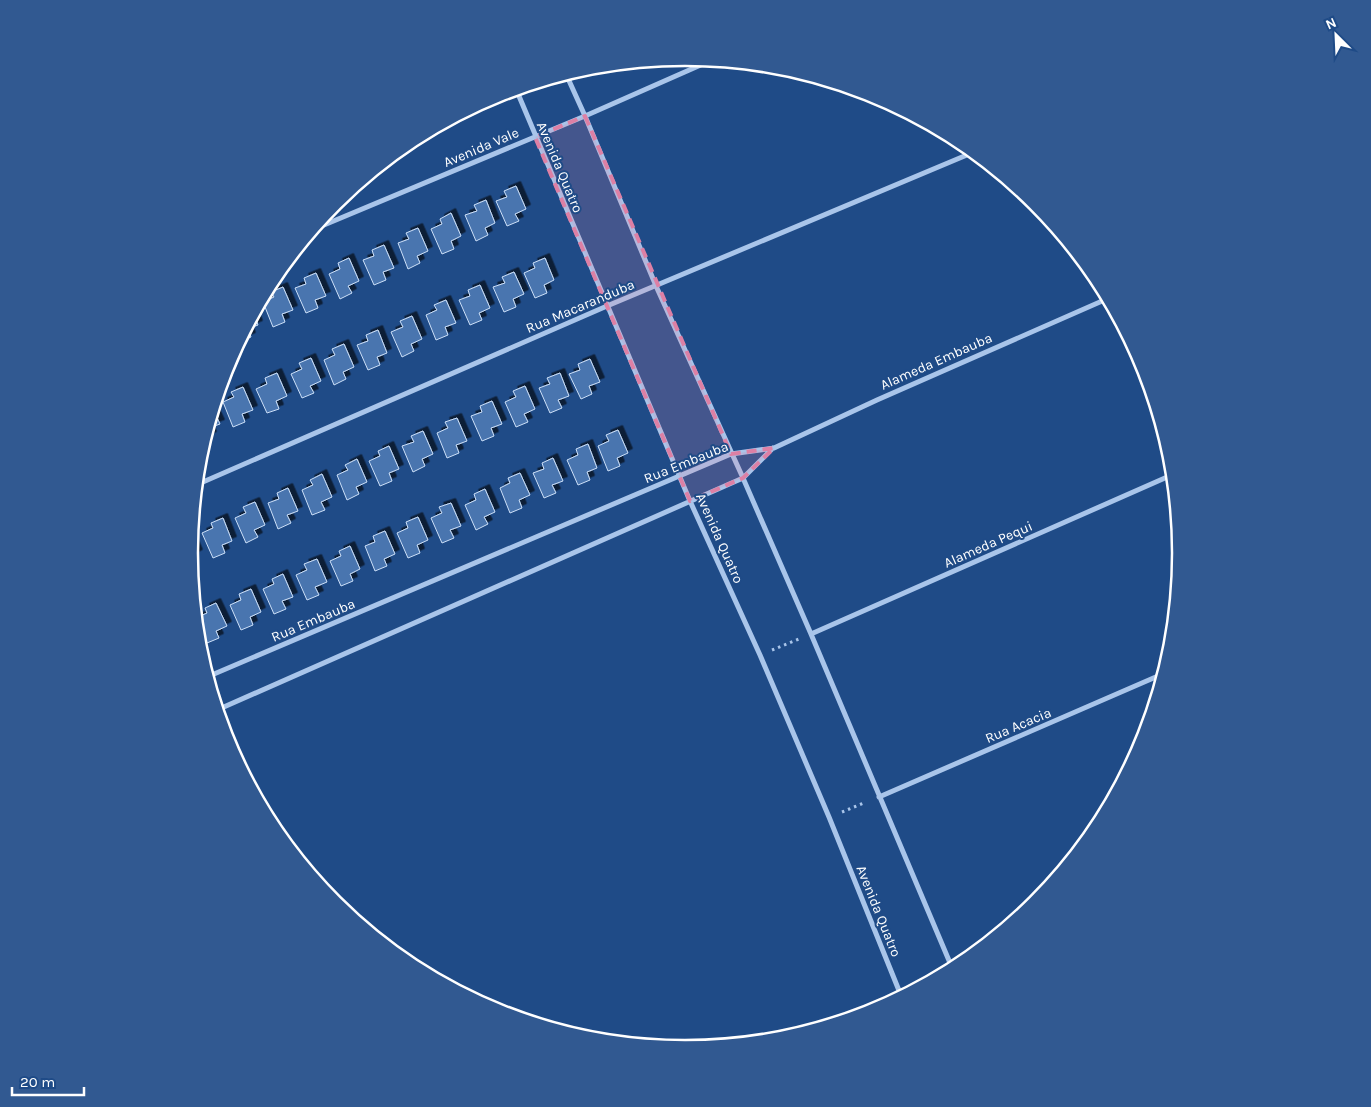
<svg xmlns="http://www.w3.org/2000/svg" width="1371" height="1107" viewBox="0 0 1371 1107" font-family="Karla,sans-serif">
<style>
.building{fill:#4874af;stroke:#cde0f8;filter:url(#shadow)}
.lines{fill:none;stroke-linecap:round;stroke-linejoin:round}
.path{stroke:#a9c5ea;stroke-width:3;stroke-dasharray:2.5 4;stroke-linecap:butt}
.street{stroke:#a9c5ea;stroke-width:5}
.marked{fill:#dd80a5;fill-opacity:0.2;stroke:#dd80a5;stroke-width:4;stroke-dasharray:10 6;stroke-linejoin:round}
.labels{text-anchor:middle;stroke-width:4;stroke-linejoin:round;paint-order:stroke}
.street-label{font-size:14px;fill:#fff;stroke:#1f4b87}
.rim{fill:none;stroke:#fff;stroke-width:2.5}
</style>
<defs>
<filter id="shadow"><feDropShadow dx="4.5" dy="-4.5" stdDeviation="0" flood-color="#0009"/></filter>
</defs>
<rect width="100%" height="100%" fill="#1f4b87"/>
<path class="building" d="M516,186L526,209L515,214L519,221L507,226L496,201L507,197L504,191Z
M486,200L495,223L485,228L488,235L476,241L465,215L477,211L474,205Z
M451,213L461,236L451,241L454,249L442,254L431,229L442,224L440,219Z
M418,228L428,251L417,256L420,263L408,269L398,243L409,239L406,233Z
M384,245L394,268L383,272L386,280L374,285L363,260L374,256L372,250Z
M349,258L359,281L348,286L352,293L340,299L329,274L340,269L338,263Z
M545,258L554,280L544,285L547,293L535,298L524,273L535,268L533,263Z
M514,272L524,294L513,299L516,307L504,312L493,287L505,283L502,277Z
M316,273L326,296L315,300L318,308L306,313L295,288L306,284L304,278Z
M480,285L490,308L479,313L482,320L470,325L459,300L470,296L468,290Z
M283,287L293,310L282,314L285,322L273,327L263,302L274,297L271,292Z
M446,300L456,323L445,327L448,335L436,340L426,315L437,310L434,305Z
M254,314L258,325L248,329L251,337L239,342Z
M412,316L422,339L411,344L414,351L402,357L391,332L403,327L400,321Z
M378,330L387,353L377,357L380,365L368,370L357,345L368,341L366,335Z
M344,344L354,367L343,372L346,379L334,385L324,360L335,355L332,349Z
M311,358L321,381L310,386L314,393L302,398L291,374L302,369L299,363Z
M590,359L600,382L589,386L592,394L581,399L569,374L580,370L578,364Z
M277,373L287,396L276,401L279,409L267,413L256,389L267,384L265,378Z
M560,373L569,396L558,400L562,408L550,413L539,388L550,384L547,378Z
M525,386L535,409L524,414L528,422L516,427L505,402L516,397L513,391Z
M243,387L253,410L242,414L245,422L233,427L223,402L234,397L231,392Z
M492,401L502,424L491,428L494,436L482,441L471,416L482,412L480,406Z
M213,409L220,424L209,428L212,436L204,440Z
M457,418L467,441L456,445L459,453L447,458L437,433L448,428L445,422Z
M618,430L628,453L617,458L620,466L608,471L598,446L609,441L606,435Z
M423,431L433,454L422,459L425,466L413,472L402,446L414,442L411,436Z
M588,444L597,468L587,472L590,480L578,485L567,460L578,455L576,449Z
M389,446L399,469L389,473L392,481L380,486L369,461L380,456L378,451Z
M553,458L563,481L552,485L556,493L544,498L533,473L544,469L542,463Z
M357,459L367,482L356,487L359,494L347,500L337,475L348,470L345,465Z
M520,473L530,495L519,500L522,508L510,513L500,488L510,483L508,478Z
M322,474L332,497L321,502L325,510L312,515L302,490L313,485L310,480Z
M288,488L298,511L287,515L291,523L278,529L268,503L279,499L277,493Z
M485,489L495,512L484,517L488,524L476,530L465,505L476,500L474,494Z
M255,502L265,525L254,530L258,537L246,543L235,518L246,513L243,507Z
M451,503L461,526L450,530L454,538L442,543L431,518L442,513L439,507Z
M418,517L428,540L417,545L420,553L408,558L397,533L408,528L406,522Z
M223,518L232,541L222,545L225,553L213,558L202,533L213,528L211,523Z
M385,531L395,554L384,559L387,566L375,571L365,546L375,542L373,536Z
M191,537L198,554L190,558V553Z
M350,546L360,569L350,574L353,581L341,586L330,561L341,556L339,551Z
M317,559L327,582L315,587L319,595L307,600L296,575L307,570L304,564Z
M283,574L293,597L282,601L286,609L274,614L263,589L274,584L272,579Z
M251,589L261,612L250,617L253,625L241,630L230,605L241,600L239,594Z
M216,603L227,626L216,631L219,638L207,643L196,618L207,613L205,608Z"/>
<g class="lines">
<path class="path" d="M772,650L799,639
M842,812L866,802
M913,991L924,986"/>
<path class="street" d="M566,74L585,116L656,286L743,478L811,634L953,970
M516,89L690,501L760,655L829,817L902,998
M312,230L585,116L712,60
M196,485L607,306L974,152
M811,634L1174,474
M207,677L731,454L774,448L877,400L1109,298
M217,710L743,478L773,448
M879,797L1165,673"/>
</g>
<path class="marked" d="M585,116L731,454L774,448L743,478L690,501L535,137Z"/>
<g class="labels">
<g class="street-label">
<text transform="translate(481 147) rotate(-23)" y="5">Avenida Vale</text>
<text transform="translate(560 167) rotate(67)" y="5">Avenida Quatro</text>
<text transform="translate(580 306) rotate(-23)" y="5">Rua Macaranduba</text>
<text transform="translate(936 361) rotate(-24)" y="5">Alameda Embauba</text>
<text transform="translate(686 462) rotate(-22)" y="5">Rua Embauba</text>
<text transform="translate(720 538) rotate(66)" y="5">Avenida Quatro</text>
<text transform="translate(988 544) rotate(-24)" y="5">Alameda Pequi</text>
<text transform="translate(313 620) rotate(-23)" y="5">Rua Embauba</text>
<text transform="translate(1018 725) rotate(-23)" y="5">Rua Acacia</text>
<text transform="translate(879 911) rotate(68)" y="5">Avenida Quatro</text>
</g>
</g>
<path d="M0 0H1371V1107H0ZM198 553a487 487 0 1 1 974 0a487 487 0 1 1-974 0Z" fill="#315991" fill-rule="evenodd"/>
<path class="rim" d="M198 553a487 487 0 1 1 974 0a487 487 0 1 1-974 0Z"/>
<g transform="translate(1336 35) rotate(336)" stroke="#1f4b87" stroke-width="4" paint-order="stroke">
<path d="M0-4L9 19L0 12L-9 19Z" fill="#ffffff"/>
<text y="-8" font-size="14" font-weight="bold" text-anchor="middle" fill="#ffffff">N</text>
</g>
<path d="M12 1087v8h72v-8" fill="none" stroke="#ffffff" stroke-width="2.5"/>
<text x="20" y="1087" font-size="15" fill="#ffffff" stroke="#1f4b87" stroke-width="4" paint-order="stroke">20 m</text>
</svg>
